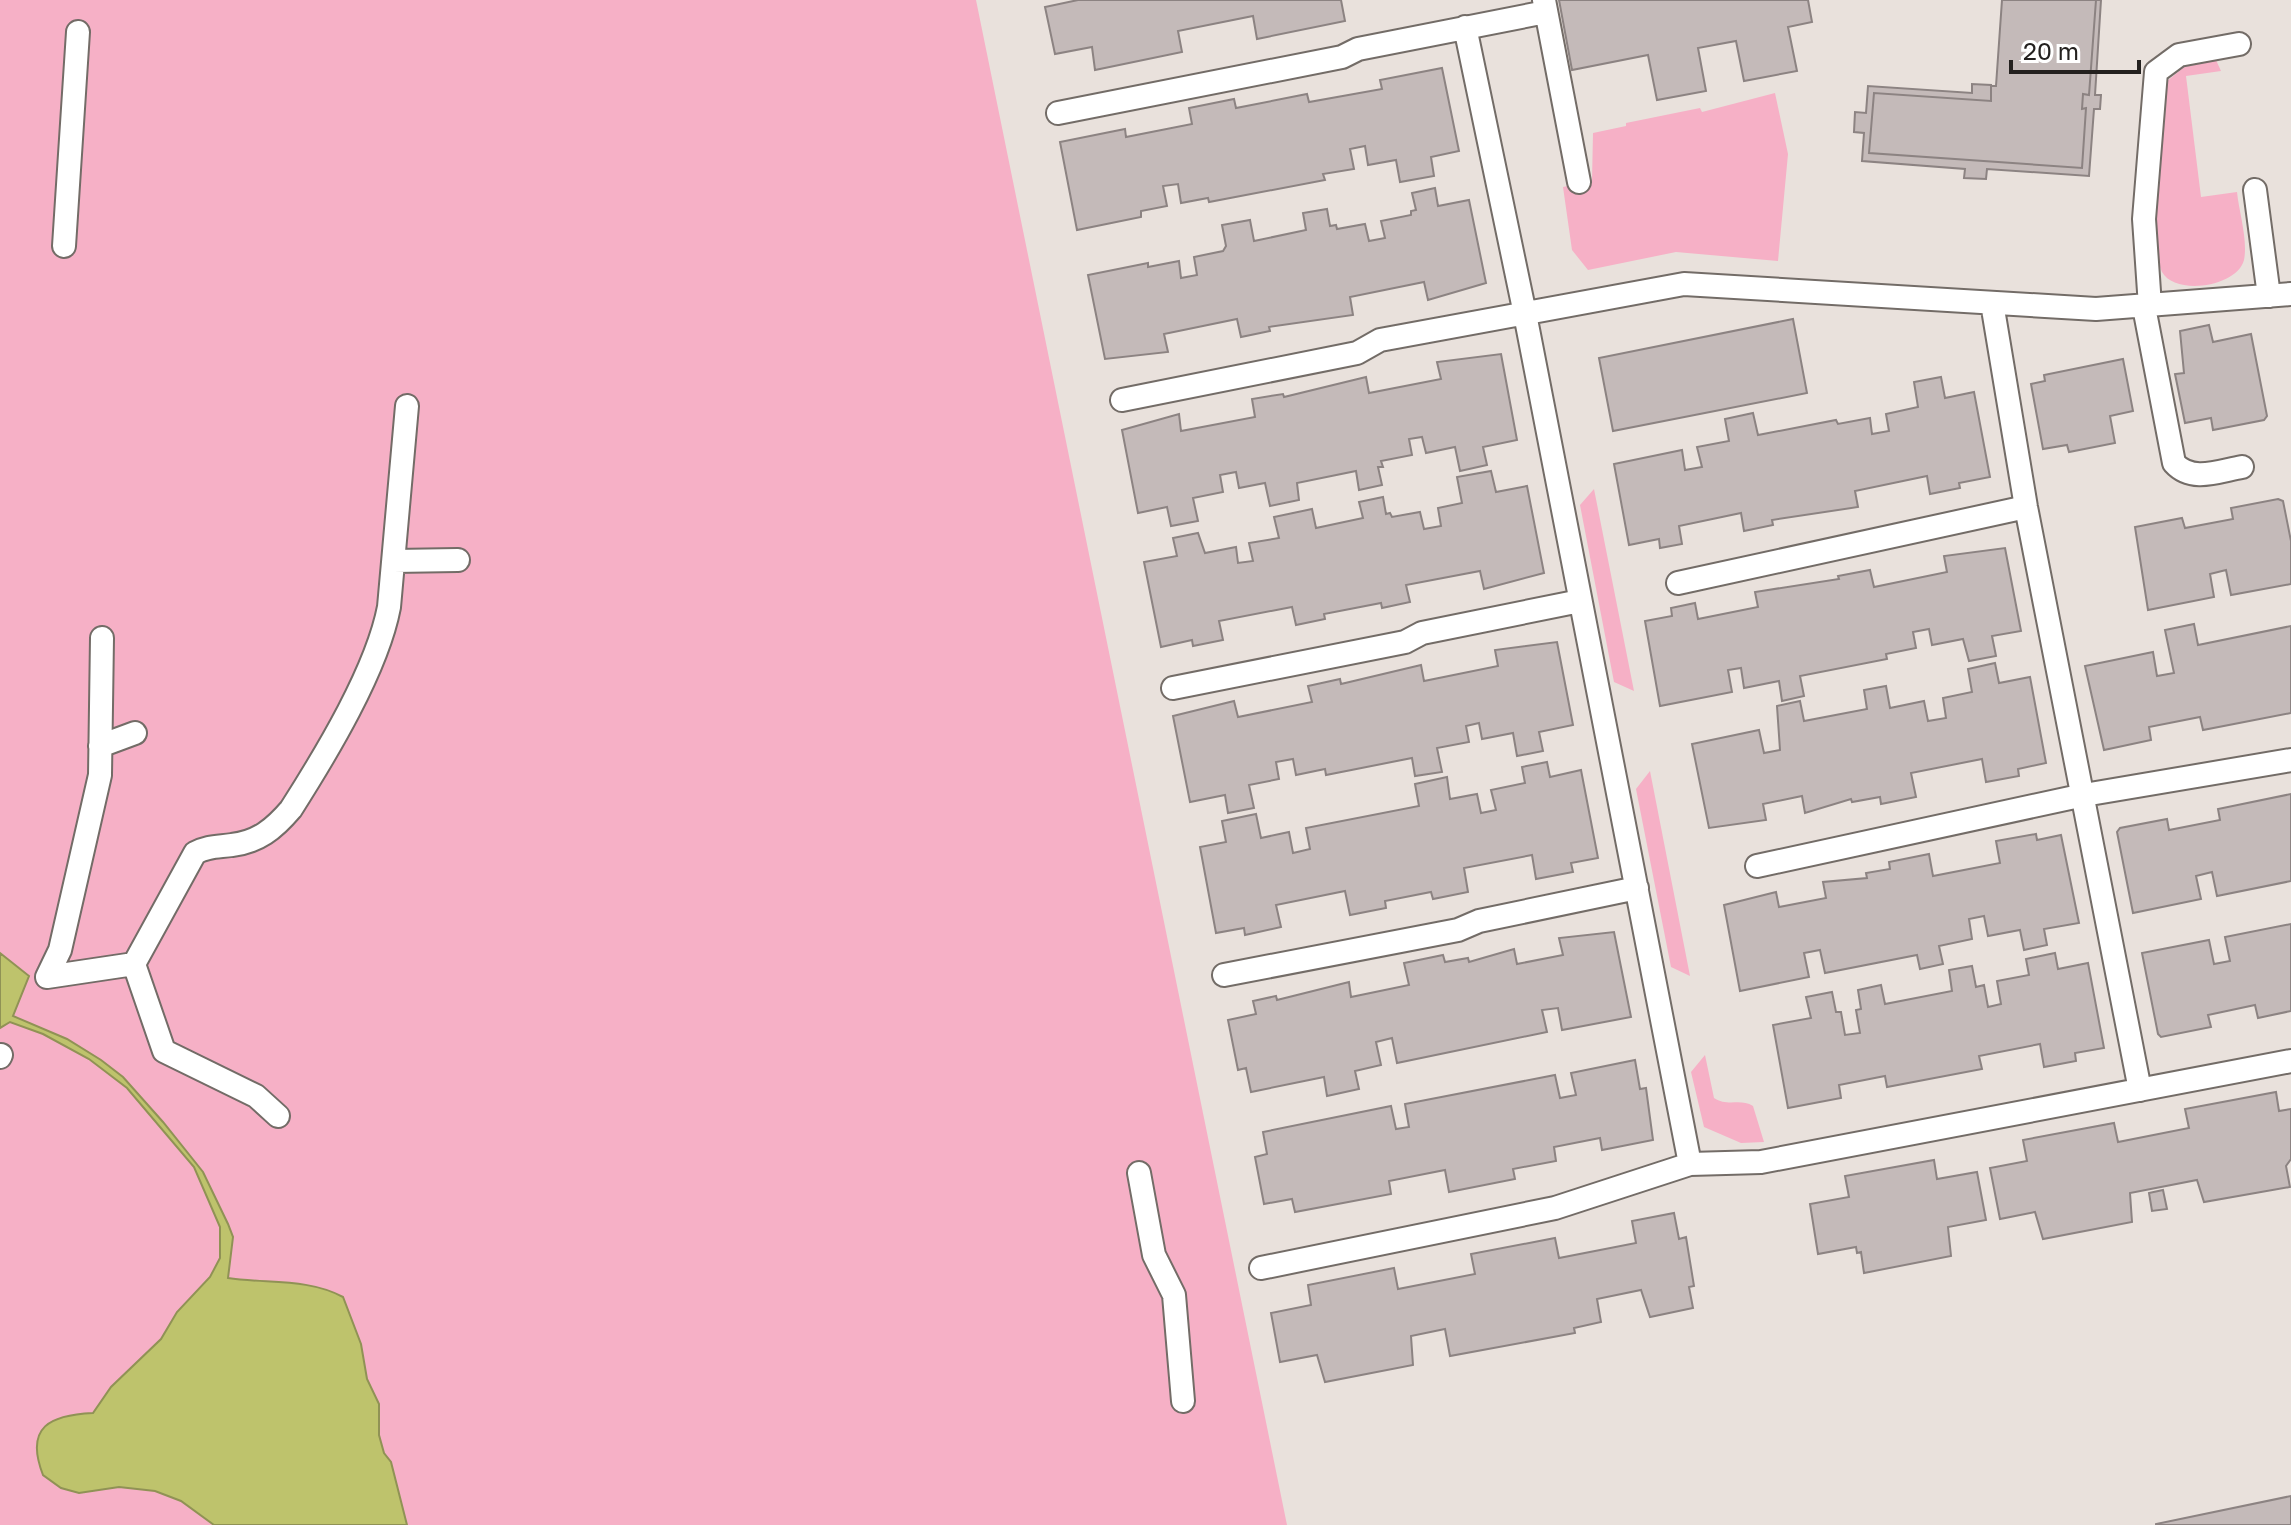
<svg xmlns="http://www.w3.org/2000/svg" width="2291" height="1525" viewBox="0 0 2291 1525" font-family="'Golos Text',sans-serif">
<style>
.green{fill:#f6b0c6}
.water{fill:#bec36c;stroke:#909255;stroke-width:2}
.building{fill:#c4bab9;stroke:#8c8382;stroke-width:2}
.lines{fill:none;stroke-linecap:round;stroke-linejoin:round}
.service-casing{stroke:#736c67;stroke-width:26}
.service{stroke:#fff;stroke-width:22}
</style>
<rect width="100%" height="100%" fill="#e9e1dc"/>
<path class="green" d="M0,0H976L1287,1525H0Z
M2216,60L2221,71L2186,76L2201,197L2237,192C2239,212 2248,240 2244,260C2237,287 2175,296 2162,272C2146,239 2162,123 2166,82L2184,67Z
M1775,93L1788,154L1778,261L1676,252L1588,270L1572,250L1563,187L1592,181L1593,133L1626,126V123L1700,108L1702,112Z
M1594,489L1634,691L1614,682L1580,505Z
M1650,771L1690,976L1671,967L1636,789Z
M1705,1055L1714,1098C1727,1107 1741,1098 1753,1106L1764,1142L1741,1143L1704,1127L1691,1072Z"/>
<path class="water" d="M0,953L29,976L13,1016L67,1039L101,1060L123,1077L163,1122L203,1172L228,1224L233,1237L228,1278C267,1284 308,1278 343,1297L361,1344L367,1379L379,1404V1435L384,1453L391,1462L407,1525H214L181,1501L155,1491L119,1487L79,1493L61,1488L43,1475C24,1426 51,1415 93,1413L111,1387L161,1339L177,1312L210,1277L220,1258V1227L194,1167L127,1088L89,1059L43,1034L10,1022L0,1028Z"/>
<path class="building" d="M1078,0H1341L1345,21L1257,39L1253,16L1178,31L1182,52L1095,70L1092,47L1055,54L1045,7Z
M1559,0H1808L1812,22L1788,27L1797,71L1744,81L1736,41L1698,48L1706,91L1657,100L1648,55L1572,70Z
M2002,0H2096L2089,95L2083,94L2082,109L2086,108L2082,168L1869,153L1874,93L1991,101V86H1996Z
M2096,0H2101L2095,95H2101L2100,109H2094L2089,176L1987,169L1986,179L1964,178L1965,169L1862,161L1864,133L1854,132L1855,112L1866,113L1868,86L1972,93V84L1991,85V101L1874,93L1869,153L2082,168L2086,108L2082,109L2083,94L2089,95Z
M1442,68L1459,151L1431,157L1434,176L1400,182L1396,160L1368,165L1365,146L1350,149L1354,169L1323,174L1325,180L1209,202L1208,198L1181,203L1178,184L1163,186L1167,206L1141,211V217L1077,230L1060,142L1125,129L1126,137L1192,124L1189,108L1234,99L1236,108L1307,94L1309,102L1382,89L1380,80Z
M1435,188L1438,206L1469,200L1486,283L1428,300L1424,282L1350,297L1353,315L1269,327L1270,331L1241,337L1237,319L1164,334L1168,352L1105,359L1088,275L1148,263V267L1179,261L1181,278L1197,275L1194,257L1223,251L1226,246L1222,225L1250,220L1254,241L1306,230L1303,213L1327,209L1330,226L1336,225L1337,229L1365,224L1369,241L1385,238L1381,221L1411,215V211L1416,210L1412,193Z
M1793,319L1807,393L1613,431L1599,358Z
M2209,325L2213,342L2251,334L2267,416L2264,420L2213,430L2211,418L2185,423L2175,374L2184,373L2180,331Z
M1501,354L1517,440L1483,447L1487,465L1460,471L1455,447L1426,453L1422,437L1409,439L1412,455L1381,461L1383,467H1378L1382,485L1359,490L1356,471L1297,483L1299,500L1270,506L1265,483L1239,488L1236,472L1220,475L1223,492L1193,498L1198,521L1171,526L1167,507L1138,513L1122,430L1179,414L1181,431L1255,417L1252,399L1283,394L1284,397L1366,377L1369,393L1441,379L1437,362Z
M2123,359L2133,411L2110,416L2115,443L2069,452L2067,445L2043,449L2031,384L2045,381L2044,375Z
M1941,377L1945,398L1974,392L1990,477L1959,483L1960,488L1930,494L1927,476L1855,491L1858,507L1772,520L1773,525L1744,531L1741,513L1679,526L1682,544L1660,548L1659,539L1629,545L1614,464L1682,450L1685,470L1702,467L1697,447L1729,441L1725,419L1753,413L1758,435L1836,420L1838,424L1870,418L1872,434L1889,431L1886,414L1918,407L1914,382Z
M1491,471L1496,492L1527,486L1544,573L1484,589L1480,571L1406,585L1410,602L1382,608L1381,603L1324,614L1325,619L1296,625L1292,607L1219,621L1223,640L1193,646L1192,640L1161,647L1144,562L1177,556L1173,538L1198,533L1205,553L1236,547L1238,563L1253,561L1249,543L1279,538L1274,517L1312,509L1316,528L1363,518L1359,502L1383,497L1386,514L1390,513L1392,517L1420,512L1424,529L1441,526L1438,508L1462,503L1457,477Z
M2278,499L2283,501L2291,541V584L2231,595L2226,570L2210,574L2214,597L2148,610L2135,527L2182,518L2185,528L2233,519L2231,508Z
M2005,548L2021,631L1992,636L1996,656L1969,661L1963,639L1932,645L1929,629L1913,632L1916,648L1886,654L1887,659L1800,676L1804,696L1782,701L1779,681L1744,688L1741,668L1728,670L1732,692L1660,706L1645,621L1672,616L1671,608L1695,603L1698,619L1758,607L1755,592L1839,579L1838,576L1870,570L1874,587L1947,572L1944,556Z
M2194,624L2198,645L2291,626V713L2203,730L2200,717L2149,727L2151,740L2104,750L2085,666L2153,652L2157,676L2174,673L2165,630Z
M1557,642L1573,725L1539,732L1543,751L1517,756L1513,733L1482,739L1479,723L1466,726L1469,742L1437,748L1442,772L1415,776L1412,758L1326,775L1325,769L1296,775L1293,759L1276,762L1279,779L1249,785L1254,808L1228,813L1225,795L1190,802L1173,716L1234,701L1238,717L1312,702L1308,686L1340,679L1341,684L1421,665L1424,681L1498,666L1495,650Z
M1995,663L1999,683L2030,677L2046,763L2018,769L2019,776L1986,782L1982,759L1911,773L1916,797L1881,804L1880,797L1852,802L1851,799L1805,813L1802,796L1763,804L1766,820L1709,828L1692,744L1759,730L1764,753L1780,750L1777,706L1800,701L1804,721L1867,709L1864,690L1886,686L1890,708L1924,701L1928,721L1946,718L1943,698L1972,692L1968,669Z
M1547,762L1550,777L1581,770L1598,858L1571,863L1573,872L1536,879L1532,855L1464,868L1468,892L1433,899L1431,892L1385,901L1386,908L1350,915L1345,891L1276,905L1281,927L1245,935L1244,928L1216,933L1200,847L1226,842L1222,821L1256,814L1261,838L1289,832L1293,853L1310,849L1306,828L1419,806L1415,784L1447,777L1450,799L1477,794L1481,813L1496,810L1491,790L1525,783L1522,767Z
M2291,794V881L2217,896L2212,872L2196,876L2201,899L2133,913L2117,832L2120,828L2167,819L2169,830L2220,820L2218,809Z
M2036,834L2037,840L2061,835L2079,923L2044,929L2047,945L2024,950L2020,930L1988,936L1984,916L1969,919L1972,939L1939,946L1943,964L1920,969L1917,955L1825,973L1820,950L1804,953L1809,977L1740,991L1724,905L1776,892L1779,907L1826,898L1823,882L1867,878L1866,873L1890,869L1889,862L1929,854L1933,876L2000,863L1996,841Z
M2291,924V1011L2258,1018L2255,1005L2208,1015L2211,1027L2161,1037L2158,1034L2142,953L2209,940L2214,964L2230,961L2225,937Z
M1614,932L1631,1017L1562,1030L1558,1008L1542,1010L1547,1032L1397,1063L1392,1038L1376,1042L1381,1065L1355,1071L1359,1089L1327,1096L1324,1077L1251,1092L1246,1068L1238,1070L1228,1020L1256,1014L1253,1001L1276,996L1277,1000L1349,982L1351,997L1409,985L1404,963L1443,955L1445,962L1468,958L1469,962L1514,949L1517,964L1563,955L1559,938Z
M2055,953L2058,969L2088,963L2104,1048L2075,1053L2076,1061L2044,1067L2040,1044L1979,1056L1982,1069L1887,1087L1885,1076L1839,1085L1841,1098L1788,1108L1773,1025L1811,1018L1806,997L1832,992L1836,1012H1841L1845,1035L1860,1033L1856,1010L1861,1009L1858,990L1881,985L1885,1004L1952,991L1949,970L1972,966L1976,987L1984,985L1988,1007L2001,1004L1997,981L2029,975L2026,959Z
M1635,1060L1640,1089L1646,1088L1653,1140L1602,1150L1600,1138L1554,1147L1556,1161L1513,1169L1515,1179L1449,1192L1445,1170L1389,1181L1391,1194L1295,1212L1292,1199L1264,1204L1255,1157L1267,1154L1263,1132L1391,1106L1396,1129L1409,1127L1405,1104L1555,1075L1560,1098L1576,1095L1571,1073Z
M2276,1092L2279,1111L2291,1109V1159L2286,1166L2290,1187L2204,1202L2197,1180L2130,1193L2132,1222L2043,1239L2035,1212L2000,1219L1990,1168L2027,1161L2023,1140L2114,1123L2118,1142L2189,1128L2185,1109Z
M1934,1160L1937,1179L1977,1172L1986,1220L1948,1227L1951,1256L1864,1273L1861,1252L1857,1253L1856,1247L1818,1254L1810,1204L1849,1197L1845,1176Z
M2163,1190L2167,1209L2152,1211L2149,1193Z
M1674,1213L1679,1239L1686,1237L1694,1286L1689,1287L1693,1308L1650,1317L1641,1290L1597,1299L1601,1322L1574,1328L1575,1333L1450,1356L1445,1329L1411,1336L1413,1365L1325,1382L1317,1355L1280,1362L1271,1313L1311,1305L1308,1285L1394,1268L1398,1289L1475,1274L1471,1254L1555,1238L1559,1258L1636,1243L1632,1221Z
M2291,1496V1525H2156V1524Z"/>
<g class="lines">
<defs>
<path id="service" d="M1544,0L1579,182
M1465,27L1525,314L1690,1164L1761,1162L2291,1061
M1058,113L1342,57L1358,49L1546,12
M2255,190L2269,296
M64,246L78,32
M1992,303L2026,507L2140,1090
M2150,306L2144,219L2156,72L2179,55L2239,44
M2144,307L2174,463C2192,483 2219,471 2242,467
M1122,400L1357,353L1380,340L1684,284L2096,309L2291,294
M394,561L458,560
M1678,583L2026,507
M1173,688L1405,642L1422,633L1580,601
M100,746L135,733
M1757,866L2084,795L2291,760
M1224,975L1458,930L1479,921L1637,888
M47,977L60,950L100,775L102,638
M47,977L134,964
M0,1057L1,1055
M278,1116L256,1096L164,1051L134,964L195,853C208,846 218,847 232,845C258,842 274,829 291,809C326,754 377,670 389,607L407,406
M1139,1173L1154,1255L1174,1295L1183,1401
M1261,1268L1555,1208L1690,1164"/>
</defs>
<use href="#service" class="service-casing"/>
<use href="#service" class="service"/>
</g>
<path d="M2011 60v12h128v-12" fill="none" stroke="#24211f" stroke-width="4"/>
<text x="2023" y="60" font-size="24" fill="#24211f" stroke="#ffffff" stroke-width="6" paint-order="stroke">20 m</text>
</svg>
